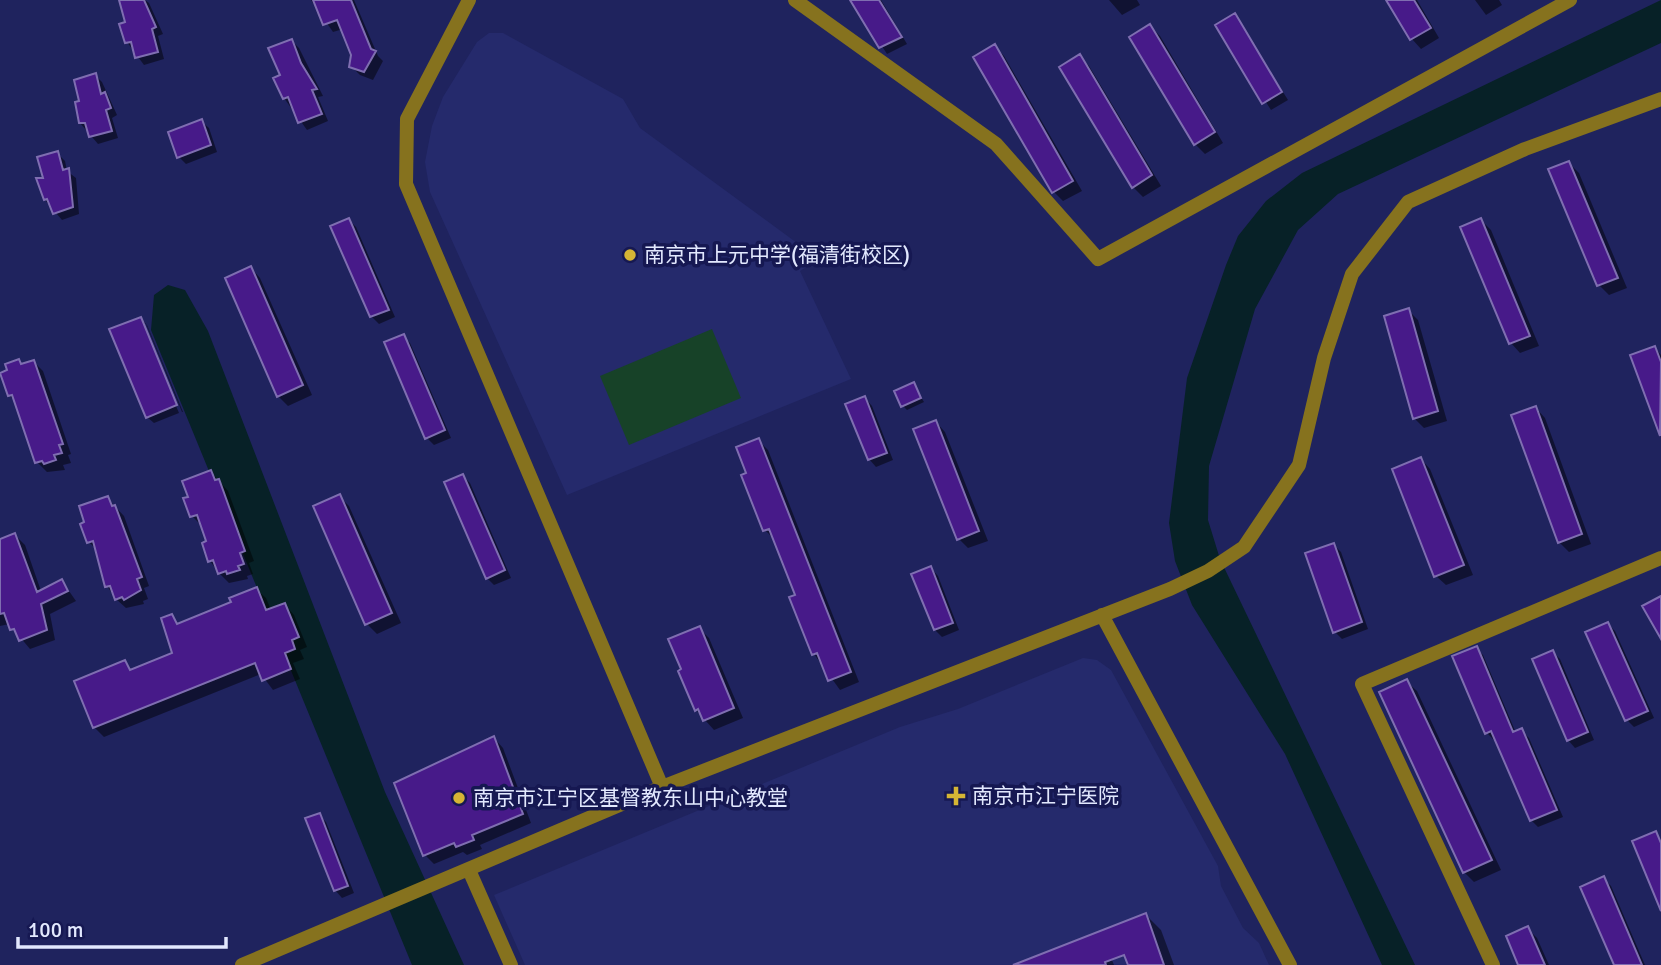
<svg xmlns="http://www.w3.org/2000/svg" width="1661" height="965" viewBox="0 0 1661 965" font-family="Signika,'Noto Sans SC',sans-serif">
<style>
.built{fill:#252a6c}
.green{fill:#174228}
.water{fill:#072127}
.shadow{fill:#0007}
.building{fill:#471a89;stroke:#7f6eb1;stroke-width:2}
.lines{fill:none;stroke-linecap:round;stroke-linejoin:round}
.minor{stroke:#86721e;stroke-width:14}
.poi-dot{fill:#d5b535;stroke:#161852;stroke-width:2.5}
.labels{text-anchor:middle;stroke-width:7;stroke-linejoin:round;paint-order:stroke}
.poi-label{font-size:21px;fill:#e2e8fe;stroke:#161852;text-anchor:start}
</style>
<rect width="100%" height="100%" fill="#1f235e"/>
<path class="built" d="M489,33H503L623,99L640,128L797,243L808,266L800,271L851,379L567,495L430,192L425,162L432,126L443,97L477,42Z
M1083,658L1097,660L1111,670L1218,866L1221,886L1243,928L1259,943L1269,965H525L494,895L900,727L958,709Z"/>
<path class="green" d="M712,329L741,398L629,445L600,376Z"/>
<path class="water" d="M1661,0V43L1338,194L1298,230L1255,309L1209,466L1208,520L1220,559L1415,965H1382L1285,754L1192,605L1175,561L1169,523L1187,378L1226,265L1238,236L1266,201L1302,173Z
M168,285L185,290L208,331L385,792L464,965H412L151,330L154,295Z"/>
<path class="shadow" d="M127,0H145L149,3L163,34L158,36L164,59L144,65L127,42Z
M311,0H354L378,56L383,61L373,80L360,75L351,66L353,55L343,29L333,32Z
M852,0H881L907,44L887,54Z
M1109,0H1137L1140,5L1122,15Z
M1388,0H1417L1439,38L1421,49L1412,39Z
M1475,0H1499L1502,5L1486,15Z
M1235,15L1288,100L1271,110L1217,26Z
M1150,26L1160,36L1223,143L1205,154L1195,144Z
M292,41L299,48L323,96L318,97L328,121L307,130L284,98L282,76Z
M995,46L1004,56L1082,191L1063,201L1053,191Z
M1080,57L1089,66L1161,186L1143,197L1133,187Z
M95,75L102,82L117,115L112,118L118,138L98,144L80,123Z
M201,121L209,128L217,152L186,164L179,157Z
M57,153L65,161L67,171L76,178L79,214L62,220L45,200L46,179Z
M1569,163L1579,173L1627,288L1609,295L1599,285L1550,170Z
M349,220L356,227L395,317L379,324L371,316Z
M1481,220L1491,230L1539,346L1520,353L1511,343Z
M251,268L260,278L312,395L288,406L278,396Z
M1408,310L1418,320L1447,421L1424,428L1414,418Z
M141,319L146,324H142L179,413L154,423L147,417Z
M146,324L147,325L183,412H182Z
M403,336L410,343L451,438L434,445L427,438Z
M1655,348L1661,355V434L1633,356Z
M19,361L23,365L34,362L43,371L71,454L68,455L71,463L63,465L65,470L47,472L37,462L16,402L9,395Z
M913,384L924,402L907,410L903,406Z
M865,398L872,406L893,460L876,467L869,459Z
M1536,408L1545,418L1591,544L1569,552L1559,542Z
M936,422L945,432L988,541L968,548L959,539Z
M758,440L768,450L859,682L840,690L814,654L792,598L797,596L776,541L765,530L749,474Z
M1421,459L1430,469L1473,575L1446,585L1436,576Z
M211,472L228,491L254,561L249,563L253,574L247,576L248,579L229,583L219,573L210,561L208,542L202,526L192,516L190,498Z
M463,476L470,483L511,578L494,585L487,578Z
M339,496L349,506L401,623L377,634L367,624Z
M107,498L124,516L149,586L144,588L148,599L143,601L144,604L126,608L116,599L107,586L98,551L89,542Z
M15,535L25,545L41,591L62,581L76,601L50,614L55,640L30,649L9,624L0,626V541Z
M1334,545L1341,552L1368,629L1342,639L1335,632Z
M931,568L938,576L959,630L942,637L935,630Z
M256,589L266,598L271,610L285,605L294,615L307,647L300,650L304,659L293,663L300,679L273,690L261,674L104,737L94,727L125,662L133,671L174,654L171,616L180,625L233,603Z
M1608,624L1615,631L1654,718L1634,727L1627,720Z
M699,628L709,638L743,718L714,730L696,710Z
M1476,648L1483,655L1516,733L1521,730L1529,738L1563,817L1538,827L1531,820L1497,739L1494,740L1487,733Z
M1553,652L1560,659L1594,740L1575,748L1568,740Z
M1407,682L1417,691L1501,870L1474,882L1464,872L1382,693Z
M494,738L503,748L531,823L480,845L482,849L467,855L463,852L434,864L425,855Z
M319,815L326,822L354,893L342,898L335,890Z
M1603,878L1611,886L1645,965H1616Z
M1146,915L1161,930L1174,965H1130Z
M1527,928L1537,938L1549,965H1520Z
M1108,950L1114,965H1016Z"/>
<path class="building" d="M119,0H144L156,27L152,29L158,52L135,58L131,42L125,43L119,24L125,22Z
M313,0H351L371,49L376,51L364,72L349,67L351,55L337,20L323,25Z
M850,0H879L902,37L879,48Z
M1386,0H1414L1431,28L1410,40Z
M1235,13L1282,92L1262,104L1215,25Z
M1150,24L1215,132L1194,145L1129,37Z
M292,39L301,63L317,89L312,90L322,114L298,123L288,97L283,99L273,78L280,75L268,48Z
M995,44L1073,181L1052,193L973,57Z
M1080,54L1152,175L1132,188L1059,67Z
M96,73L101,94L105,92L111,108L106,110L112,131L89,137L85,123H79L75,102L79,101L74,80Z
M202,119L211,145L177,158L168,132Z
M58,151L63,170L69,168L73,207L53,214L47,199L44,200L36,178H43L37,157Z
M1569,161L1618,278L1597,286L1548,169Z
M349,218L389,310L370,317L330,226Z
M1481,218L1530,336L1509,344L1460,227Z
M251,266L303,385L277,397L225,278Z
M1409,308L1438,411L1413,419L1384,316Z
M141,317L177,405L146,418L109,329Z
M404,334L445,430L425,439L384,342Z
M1655,346L1661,362L1660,436L1630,355Z
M19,359L21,364L34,360L63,444L59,445L62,453L54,455L56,460L44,464L42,461L35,463L12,395L8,396L0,373L7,370L5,364Z
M914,382L921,398L901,407L894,391Z
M865,396L887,453L868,460L845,404Z
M1536,406L1582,534L1558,543L1511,415Z
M936,420L979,531L957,540L913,429Z
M759,438L851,672L828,681L817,653L812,655L789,597L795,595L769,529L763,531L741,475L746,473L736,447Z
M1421,457L1464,565L1434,577L1392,469Z
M211,470L215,480L219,479L245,551L240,553L244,564L238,566L240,570L227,574L226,571L218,574L213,560L208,562L202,543L206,541L197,515L190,517L183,498L188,497L182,481Z
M463,474L505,570L486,579L444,482Z
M340,494L392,613L365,625L313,506Z
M108,496L112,506L115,505L142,577L137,579L141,590L124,600L122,597L115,600L110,586L105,587L93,541L87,543L80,524L84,522L79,506Z
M15,533L37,592L62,579L68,591L41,604L47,630L19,641L14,629L10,630L4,613L0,614V539Z
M1334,543L1362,622L1333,633L1305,553Z
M931,566L953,623L934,630L911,574Z
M257,587L266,610L285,603L299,637L292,640L295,649L285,653L291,669L262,681L255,663L93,728L74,681L125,660L130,670L172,653L161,618L172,614L177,624L231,602L229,598Z
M1661,596V639L1642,606Z
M1608,622L1648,711L1625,721L1585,632Z
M700,626L734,708L703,721L698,709L695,711L678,671L681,669L668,639Z
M1477,646L1513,732L1522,728L1557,810L1530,821L1491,731L1485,734L1452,656Z
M1553,650L1588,732L1567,741L1532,659Z
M1407,679L1492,860L1463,873L1379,692Z
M494,736L523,814L472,835L474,840L456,847L454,843L423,856L394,783Z
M320,813L348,886L334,891L305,818Z
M1656,831L1661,843V911L1632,841Z
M1604,876L1642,965H1614L1580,887Z
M1146,913L1164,965H1128L1124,955L1105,962L1106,965H1013Z
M1528,926L1545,965H1518L1506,936Z"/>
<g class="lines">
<path class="minor" d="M469,0L407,119L406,184L662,787
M795,0L996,144L1098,259L1570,0
M1102,615L1290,965
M469,870L511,965
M242,965L662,787L1170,589L1208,571L1244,547L1299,465L1324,358L1352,274L1408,202L1525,149L1661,99
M1493,965L1362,684L1661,558"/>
</g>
<g class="poi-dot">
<circle cx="630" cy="255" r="7"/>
<path d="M952.5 785.5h7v7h7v7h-7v7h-7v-7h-7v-7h7z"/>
<circle cx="459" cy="798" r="7"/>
</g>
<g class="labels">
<g class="poi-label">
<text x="644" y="262">南京市上元中学(福清街校区)</text>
<text x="972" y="803">南京市江宁医院</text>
<text x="473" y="805">南京市江宁区基督教东山中心教堂</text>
</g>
</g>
<path d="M18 937v10h208v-10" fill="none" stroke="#e2e8fe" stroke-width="3.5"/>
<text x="28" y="937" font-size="21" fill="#e2e8fe" stroke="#161852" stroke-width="5" paint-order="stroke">100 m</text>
</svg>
